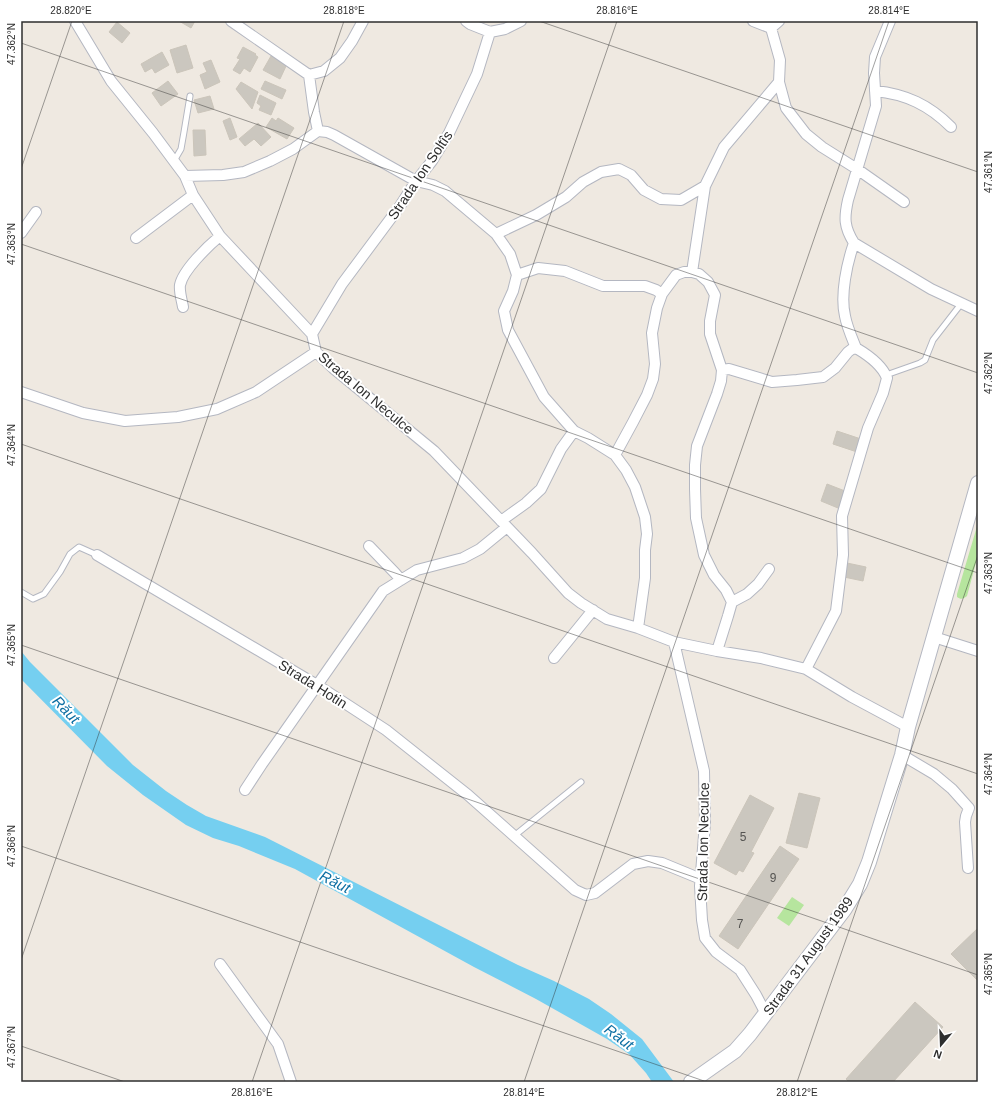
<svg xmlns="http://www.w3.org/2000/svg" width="999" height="1103" viewBox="0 0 999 1103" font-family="Arial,sans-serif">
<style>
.green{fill:#b6e59e}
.water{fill:#75cff0}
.building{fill:#cbc7bf;stroke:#cbc5ba}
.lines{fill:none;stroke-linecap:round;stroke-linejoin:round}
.service-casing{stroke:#b4b7c1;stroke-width:7}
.minor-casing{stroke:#b4b7c1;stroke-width:12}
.secondary-casing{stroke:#b4b7c1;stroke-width:16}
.service{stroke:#fff;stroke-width:5}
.minor{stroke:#fff;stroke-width:10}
.secondary{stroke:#fff;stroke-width:14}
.ticks{fill:none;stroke:#2e2e2e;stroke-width:1;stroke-opacity:0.45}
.labels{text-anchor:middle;stroke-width:4;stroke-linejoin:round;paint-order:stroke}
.number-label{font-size:12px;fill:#555452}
.street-label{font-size:14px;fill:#2e2e2e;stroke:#fff}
.water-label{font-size:15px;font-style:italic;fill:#0d6fa3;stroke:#fff}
.neatline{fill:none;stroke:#2e2e2e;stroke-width:1.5}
.ticks-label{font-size:10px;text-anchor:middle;fill:#2e2e2e}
</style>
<rect width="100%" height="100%" fill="#efe9e1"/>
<path class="green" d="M978,523V555L967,596C963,599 961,600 957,597V594Z
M792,897L804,905L789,926L777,918Z"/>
<path class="water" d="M21,651L30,662L133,765L166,791L187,805L206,816L265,837L518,965L554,981L589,999L611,1014L642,1039L674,1082H652L646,1073L629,1054L607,1039L536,999L474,967L295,869L239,846L213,838L186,825L143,795L107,766L21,679Z"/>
<path class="building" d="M179,21H195L191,28Z
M117,22L130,33L122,43L109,32Z
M186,45L193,68L177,73L170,50Z
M243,47L256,54L255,55L258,57L250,72L244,68L240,74L233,70L240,59L237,58Z
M162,52L169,65L155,73L152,68L145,72L141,64Z
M271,56L287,64L280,79L263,70Z
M211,60L220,82L205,89L200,75L207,72L203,63Z
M168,81L178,94L161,106L152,93Z
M265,81L286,90L282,99L261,89Z
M241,82L258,92L252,109L236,89Z
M260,95L276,103L271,115L259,110L261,106L257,103Z
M210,96L214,109L198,113L194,100Z
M230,118L237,137L230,140L223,121Z
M272,118L276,121L278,118L294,128L287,139L266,127Z
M258,123L271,137L261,146L254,139L245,146L239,139Z
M193,130H205L206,155L194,156Z
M837,431L861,439L857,452L833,444Z
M827,484L845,491L838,508L821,501Z
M847,563L866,567L863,581L844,577Z
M799,793L820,798L807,848L786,843Z
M750,795L774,808L751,852L754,853L743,872L739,870L736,875L714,863Z
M780,846L799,859L738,949L719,936Z
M978,928V981L951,954Z
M915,1002L943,1027L893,1082H849L846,1079Z"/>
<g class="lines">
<defs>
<path id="service" d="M174,161L181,149L184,132L190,96
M886,375L920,363L925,360L933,340L961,304
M21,592L33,599L44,594L60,572L70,554L79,547L97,555
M514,836L581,782"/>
<path id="minor" d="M75,21L111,81L153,133L185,176L193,195L220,236L312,334L316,352L333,368L434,451L532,553L568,593L581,603L607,619L638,628L674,642L717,651L761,658L806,669L852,697L908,727
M231,21L309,75L314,112L318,131
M466,21L470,24L490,32
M753,21L771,28L779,21
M890,21L875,57L874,73L876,106L848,200C844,218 844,227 854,243L931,289L978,311
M771,28L780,60L779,82L786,108L806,134L822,147L857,169L904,202
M309,75L324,71L340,58L352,41L363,21
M875,91C906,94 929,105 951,127
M185,176L223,175L244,172L270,161L293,149L318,131L327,132L334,135L416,181L433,185L445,191L496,234L510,254L517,275L513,291L504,311L508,330L544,397L574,431L588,438L615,455L626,470L635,487L645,517L647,534L645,550V578L638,628
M21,233L36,212
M496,234L536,215L566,197L583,182L601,172L619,169L631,175L644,190L661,199L681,200L705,186
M136,238L193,195
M854,243C847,263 840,295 845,316C847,327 852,338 856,348
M692,272L699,274L708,282L715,295L710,321V334L722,370L721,381L717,394L697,446L695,465V489L696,518L704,555L714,575L726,590L732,602
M517,275L538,268L565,271L603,286H645L656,290L662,294
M183,307C182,301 179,291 180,285C183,270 208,246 220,236
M312,334L342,284L400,206L416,181L432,161L449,133L477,74L490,32L505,29L521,21
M722,370L729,369L772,382L797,380L823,377L835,368L848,352L852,349L856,348C868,355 882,365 887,378L883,393L868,428L842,516L843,555L836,611L806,669
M21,392L83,413L125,421L178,417L217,409L256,392L316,352
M615,455L633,422L647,395L653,379L655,364L652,333L657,308L662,294L676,275L684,272H692L705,186L724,147L779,82
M501,521L526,503L541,489L561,449L574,431
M369,546L395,573L401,580
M97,555L317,685L386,730L468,795L575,890L586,895L595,893L633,864L648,861L662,863L701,879
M934,637L978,651
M674,642L704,771L705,823L700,886L702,920L705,938L716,952L740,970L756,995L766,1014
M717,651L728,616L732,602L747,594L758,584L769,569
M554,658L593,610
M902,755L934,774L952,789L969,808
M245,790L262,764L383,591L417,570L463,558L480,549L507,527
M968,868L965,822L966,816L969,808
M220,964L278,1044L291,1082"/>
<path id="secondary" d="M691,1082L735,1051L750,1034L844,910L860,884L869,862L902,755L908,727L978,483"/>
</defs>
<use href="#service" class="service-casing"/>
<use href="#minor" class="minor-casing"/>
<use href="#secondary" class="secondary-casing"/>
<use href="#service" class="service"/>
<use href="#minor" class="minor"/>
<use href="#secondary" class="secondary"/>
</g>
<path class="ticks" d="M539,21L978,172M21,43L978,373M21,169L72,21M21,244L978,573M21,444L978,774M21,645L978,975M21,846L707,1082M21,960L344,21M21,1046L125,1082M252,1082L617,21M524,1082L889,21M797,1082L978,555"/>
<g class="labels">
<g class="number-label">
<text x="743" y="841">5</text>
<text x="773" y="882">9</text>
<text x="740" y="928">7</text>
</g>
<g class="street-label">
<text transform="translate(420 175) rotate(-56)" y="5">Strada Ion Soltîs</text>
<text transform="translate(366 393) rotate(40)" y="5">Strada Ion Neculce</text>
<text transform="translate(313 684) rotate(32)" y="5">Strada Hotin</text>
<text transform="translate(703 842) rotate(-89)" y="5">Strada Ion Neculce</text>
<text transform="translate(808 956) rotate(-54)" y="5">Strada 31 August 1989</text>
</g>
<g class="water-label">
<text transform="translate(66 710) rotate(46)" y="5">Răut</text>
<text transform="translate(335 882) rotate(27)" y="5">Răut</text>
<text transform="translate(619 1037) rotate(37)" y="5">Răut</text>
</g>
</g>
<rect width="999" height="1103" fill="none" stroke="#ffffff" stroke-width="44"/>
<g transform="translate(941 1045) rotate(199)" stroke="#ffffff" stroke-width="3" paint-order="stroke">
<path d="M0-3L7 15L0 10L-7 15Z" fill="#2e2e2e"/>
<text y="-6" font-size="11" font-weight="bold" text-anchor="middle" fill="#2e2e2e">N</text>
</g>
<rect x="22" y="22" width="955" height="1059" class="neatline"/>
<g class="ticks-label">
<text x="71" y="14">28.820°E</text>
<text x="344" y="14">28.818°E</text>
<text x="617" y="14">28.816°E</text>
<text x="889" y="14">28.814°E</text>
<text transform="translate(11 44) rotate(-90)" y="4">47.362°N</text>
<text transform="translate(988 172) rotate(-90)" y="4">47.361°N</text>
<text transform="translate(11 244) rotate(-90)" y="4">47.363°N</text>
<text transform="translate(988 373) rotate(-90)" y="4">47.362°N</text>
<text transform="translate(11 445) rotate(-90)" y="4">47.364°N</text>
<text transform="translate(988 573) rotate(-90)" y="4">47.363°N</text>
<text transform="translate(11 645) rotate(-90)" y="4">47.365°N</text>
<text transform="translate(988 774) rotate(-90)" y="4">47.364°N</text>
<text transform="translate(11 846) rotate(-90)" y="4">47.366°N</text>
<text transform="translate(988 974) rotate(-90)" y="4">47.365°N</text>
<text transform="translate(11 1047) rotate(-90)" y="4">47.367°N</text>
<text x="252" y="1096">28.816°E</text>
<text x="524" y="1096">28.814°E</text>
<text x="797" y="1096">28.812°E</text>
</g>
</svg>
